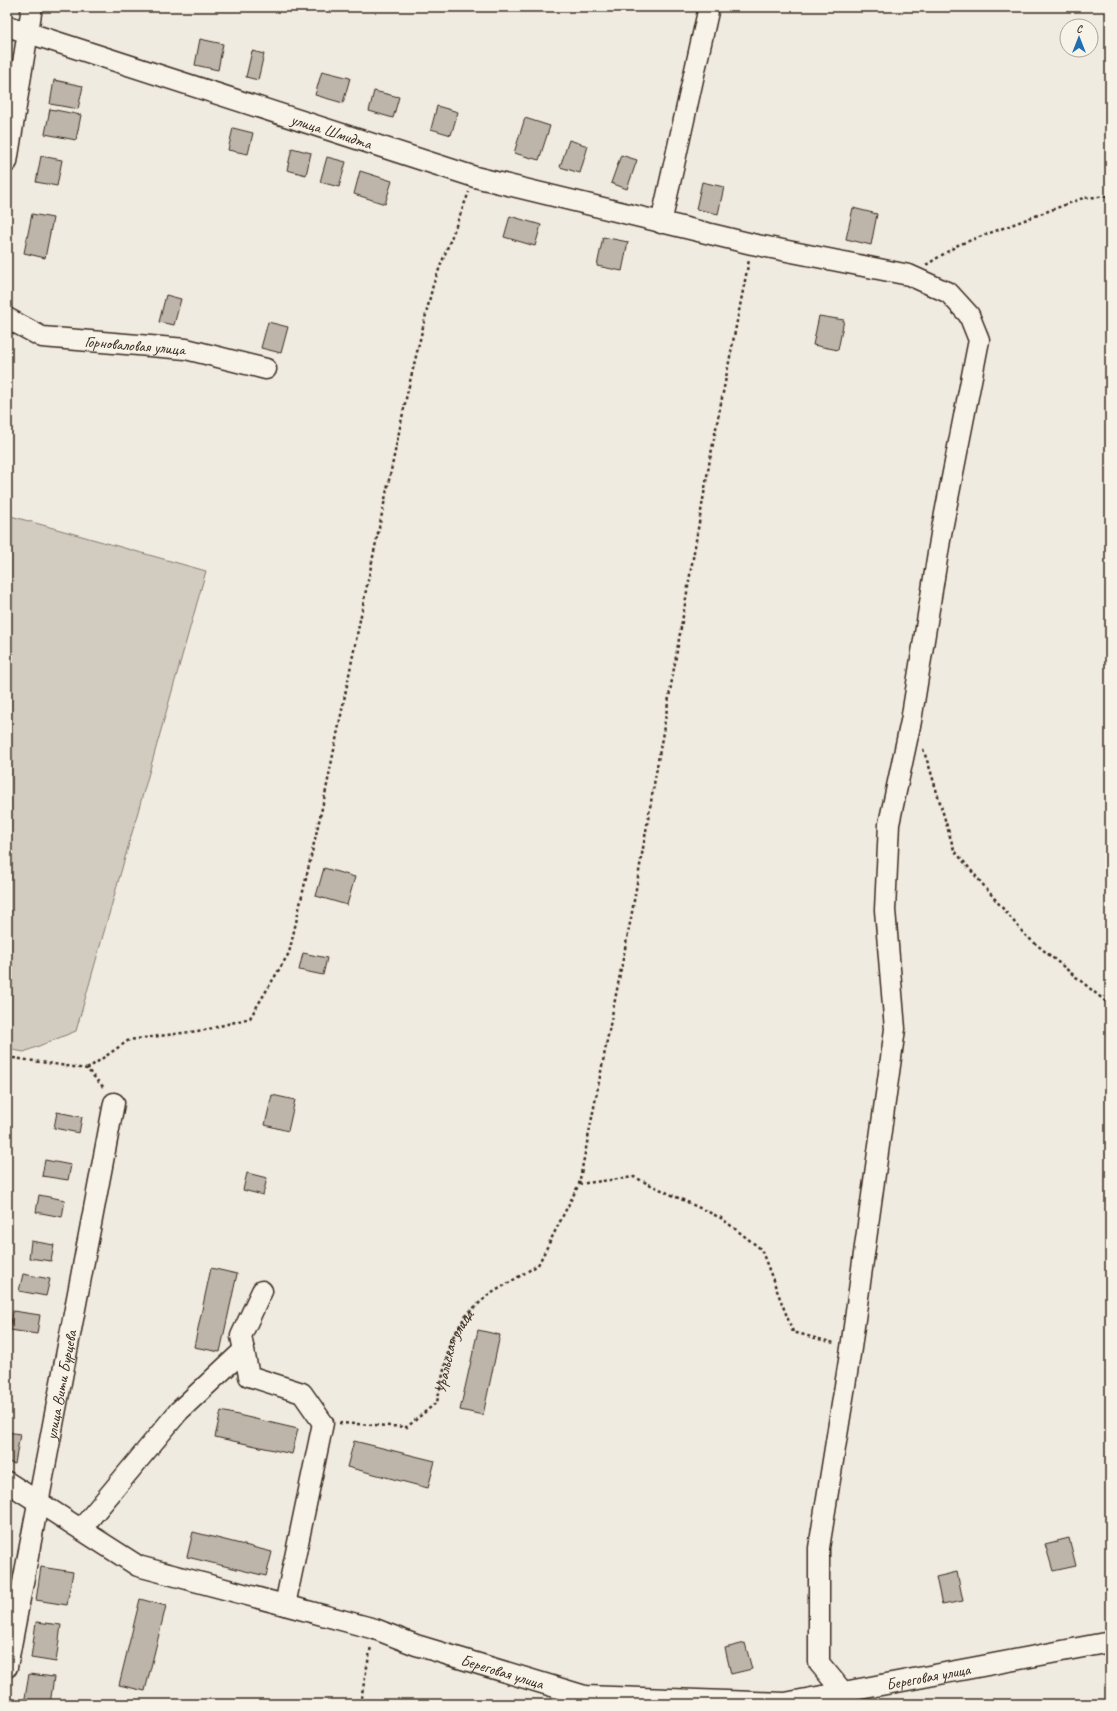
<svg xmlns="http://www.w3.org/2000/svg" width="1117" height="1711" viewBox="0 0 1117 1711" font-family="Caveat,sans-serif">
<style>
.green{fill:#d1cbc0;stroke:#867a6f}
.building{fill:#bdb5aa;stroke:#3b2a1e}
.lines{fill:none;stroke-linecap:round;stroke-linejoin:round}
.minor-casing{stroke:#3b2a1e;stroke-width:23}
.path{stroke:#3b2a1e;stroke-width:2.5;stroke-dasharray:3 3;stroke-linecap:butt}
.minor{stroke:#f7f3e8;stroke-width:20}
.labels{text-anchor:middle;stroke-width:4;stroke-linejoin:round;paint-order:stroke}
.street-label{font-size:16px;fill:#3b2a1e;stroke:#f7f3e8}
</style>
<rect width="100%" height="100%" fill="#efebe0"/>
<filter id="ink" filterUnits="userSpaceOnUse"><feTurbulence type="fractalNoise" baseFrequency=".025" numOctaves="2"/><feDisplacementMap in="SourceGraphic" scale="8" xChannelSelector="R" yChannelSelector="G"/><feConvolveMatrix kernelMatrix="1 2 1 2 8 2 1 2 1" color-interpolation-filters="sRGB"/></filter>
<g filter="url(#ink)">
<path class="green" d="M7,515L206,571L76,1031L24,1052L7,1049Z"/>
<path class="building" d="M88,7H108L107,10Z
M200,39L223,44L218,70L195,65Z
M252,51L264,54L258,80L246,77Z
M322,71L350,78L343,103L315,95Z
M54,80L83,86L78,109L50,104Z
M374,91L399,97L393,118L369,111Z
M437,106L458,112L451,135L431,129Z
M50,109L81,115L76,140L45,134Z
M525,118L550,126L539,160L514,153Z
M233,128L253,133L248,154L228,150Z
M569,140L588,146L580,173L560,167Z
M292,148L311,153L306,175L287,170Z
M621,155L637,160L627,189L611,183Z
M41,156L62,160L57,186L36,182Z
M327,157L346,162L339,187L320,182Z
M360,171L392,181L385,204L354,194Z
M702,182L724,187L718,214L696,209Z
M853,208L877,214L871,245L846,239Z
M32,214L53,218L45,258L24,253Z
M510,216L541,225L535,246L504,237Z
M603,237L628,242L622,271L597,266Z
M166,295L181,299L174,325L159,322Z
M819,316L844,320L838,350L813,345Z
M268,322L288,327L281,353L261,348Z
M324,868L355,877L347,905L316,896Z
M303,953L327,958L323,975L299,970Z
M272,1095L295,1100L288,1131L265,1125Z
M57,1112L82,1117L79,1133L54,1128Z
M45,1160L71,1165L68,1180L42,1176Z
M247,1173L267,1178L263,1195L243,1190Z
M39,1195L65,1200L62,1217L36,1212Z
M31,1241L54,1245L51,1261L29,1258Z
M211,1268L237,1274L220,1352L194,1347Z
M23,1274L50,1279L46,1296L19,1291Z
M13,1311L40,1315L37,1334L10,1330Z
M478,1330L500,1335L483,1415L460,1410Z
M221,1411L298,1429L292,1454L215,1437Z
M7,1432L20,1434L15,1464L7,1462Z
M354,1441L435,1461L428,1488L347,1467Z
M193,1532L272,1552L266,1576L187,1557Z
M1069,1538L1076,1566L1053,1571L1045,1544Z
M41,1567L73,1572L67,1605L36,1600Z
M957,1572L963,1601L942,1605L936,1577Z
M140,1599L166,1606L145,1691L119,1685Z
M36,1622L61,1625L56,1662L31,1658Z
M745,1643L752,1669L731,1674L725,1648Z
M29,1674L54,1677L50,1704H24Z"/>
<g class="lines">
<defs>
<g id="minor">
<path id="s2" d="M7,26L475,177L752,244L909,275L949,293L969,315L979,340L941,534L911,721L889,824L885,910L895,1029L851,1348L819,1548V1663L843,1692"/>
<path d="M7,162L32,7"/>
<path d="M661,223L709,7"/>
<path id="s3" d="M7,318L42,337L186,349L266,369"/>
<path d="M262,1291L241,1336L249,1376L302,1393L323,1423L285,1605"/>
<path id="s4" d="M7,1482L138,1566L375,1629L416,1645L585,1696L785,1703L1110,1642"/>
<path d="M81,1529L179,1411L244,1350"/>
<path id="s5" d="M7,1667L114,1103"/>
</g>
</defs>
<use href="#minor" class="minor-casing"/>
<g class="path">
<path d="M926,265L958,245L1083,198L1110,196"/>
<path d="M923,749L930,769L954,850L1025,935L1110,1005"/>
<path d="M7,1057L87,1069L105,1089"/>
<path d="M87,1069L129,1040L205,1030L250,1018L289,953L325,795L365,595L407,394L433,285L469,192"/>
<path d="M579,1184L634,1177L721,1218L761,1249L793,1332L834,1343"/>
<path id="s1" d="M339,1423L407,1427L437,1402L450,1342L466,1315L487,1296L538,1265L579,1184L631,918L710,459L749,260"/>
<path d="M360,1704L371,1646"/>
</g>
<use href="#minor" class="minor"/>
</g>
</g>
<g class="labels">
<g class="street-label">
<text dy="6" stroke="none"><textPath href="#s2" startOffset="341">улица Шмидта</textPath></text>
<text dy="6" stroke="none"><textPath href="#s3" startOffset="133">Горноваловая улица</textPath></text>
<text dy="6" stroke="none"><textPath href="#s1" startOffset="161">Уральская улица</textPath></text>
<text dy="6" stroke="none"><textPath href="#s5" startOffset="287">улица Вити Бурцева</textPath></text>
<text dy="6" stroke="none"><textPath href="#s4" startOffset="535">Береговая улица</textPath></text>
<text dy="6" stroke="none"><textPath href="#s4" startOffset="967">Береговая улица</textPath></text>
</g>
</g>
<rect width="1117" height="1711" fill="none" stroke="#f7f3e8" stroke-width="24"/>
<rect x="12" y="12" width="1093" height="1687" fill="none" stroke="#3b2a1e" stroke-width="1.5" filter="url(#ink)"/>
<g transform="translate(1079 38)"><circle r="19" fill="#f7f3e8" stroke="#aca397"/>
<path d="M0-3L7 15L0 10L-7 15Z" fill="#1f6fb2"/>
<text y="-6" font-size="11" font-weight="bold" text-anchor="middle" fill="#3b2a1e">С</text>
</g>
</svg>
